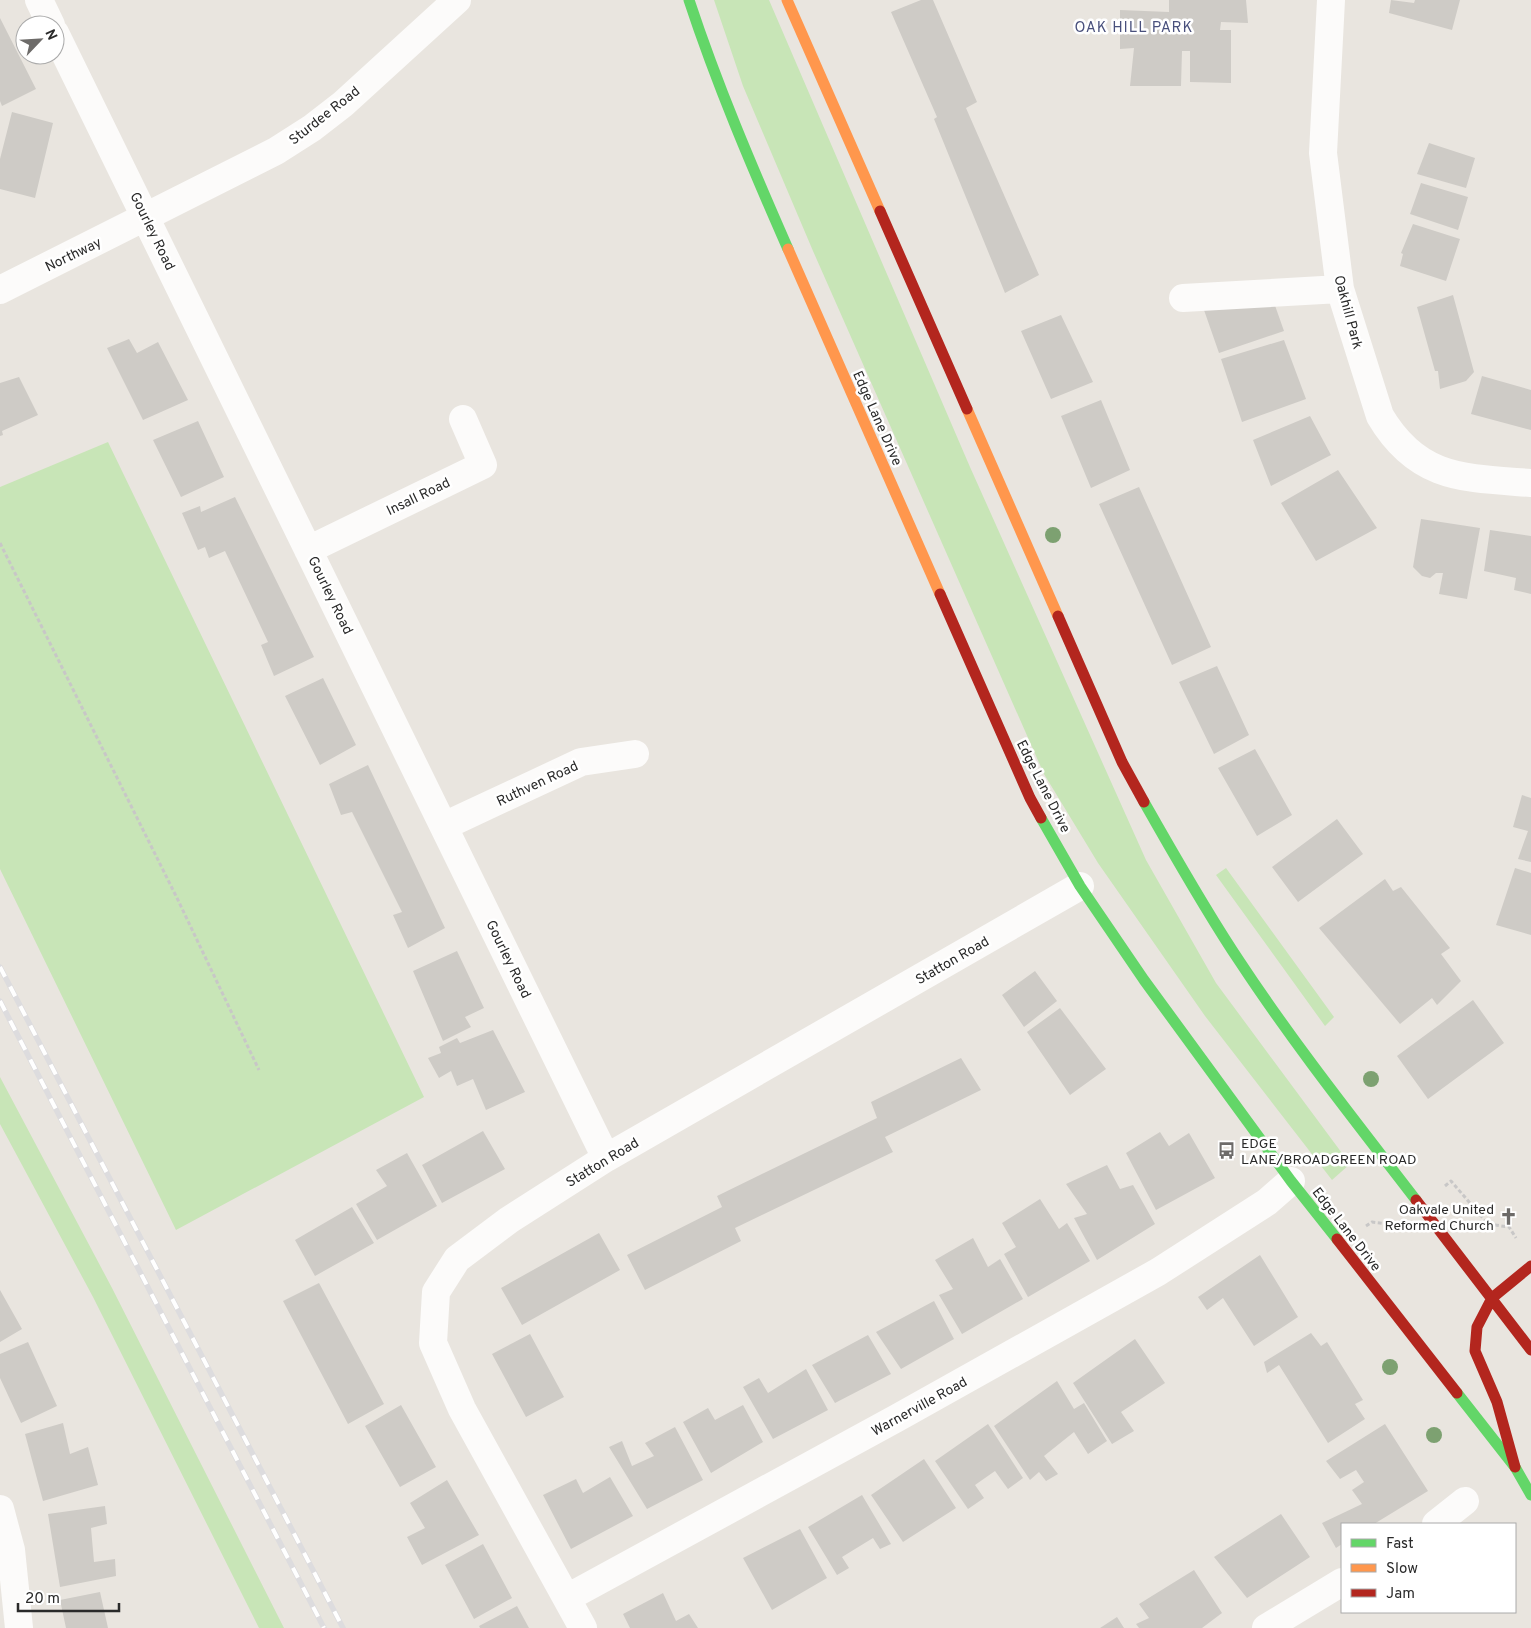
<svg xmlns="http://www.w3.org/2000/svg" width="1531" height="1628" viewBox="0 0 1531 1628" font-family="Overpass,sans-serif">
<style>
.green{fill:#c8e5b7}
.building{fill:#cecbc6}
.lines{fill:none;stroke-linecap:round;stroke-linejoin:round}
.path{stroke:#c8c7c7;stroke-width:3;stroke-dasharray:4 2.5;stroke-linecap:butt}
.street{stroke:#fcfbfa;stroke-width:28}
.fast{stroke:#63d668;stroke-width:11}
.slow{stroke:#ff974d;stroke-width:11}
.jam{stroke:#b3261e;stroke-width:11}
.rail-casing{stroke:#dddcde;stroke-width:5.5}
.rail{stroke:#fff;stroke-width:4;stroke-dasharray:11;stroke-linecap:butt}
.tree{fill:#7da171}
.labels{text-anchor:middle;stroke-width:5;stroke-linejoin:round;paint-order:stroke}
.street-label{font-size:14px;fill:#2a2a2a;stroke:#fff}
.poi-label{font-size:14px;fill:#2a2a2a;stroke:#fff;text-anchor:start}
.neighbourhood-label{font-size:15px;letter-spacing:1px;fill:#49507c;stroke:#fff}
</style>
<rect width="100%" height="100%" fill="#e9e5df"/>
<path class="green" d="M714,0H769L970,467L1146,860L1216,983L1350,1164L1332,1180L1205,1016L1098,863L1044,774L813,251L743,86Z
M108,442L424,1097L176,1230L0,869V487Z
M1226,868L1334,1017L1325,1026L1216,875Z
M0,1077L112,1288L284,1628H259L93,1297L0,1124Z"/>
<path class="building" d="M921,0H933L977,102L966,108L1039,275L1005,293L934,119L937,117L891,12Z
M1169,0H1246L1248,23L1221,22L1220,30H1231V83L1190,82V51H1182L1181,86H1130L1134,48L1120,49V10L1169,12Z
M1391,0L1414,3L1415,0H1460L1452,30L1389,13Z
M0,18L36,89L2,106L0,101Z
M12,112L53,123L35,198L0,189V159Z
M1429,143L1475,158L1466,188L1417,174Z
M1421,183L1468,197L1458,230L1410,214Z
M1413,224L1460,239L1446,281L1400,266L1403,254L1401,253Z
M1453,295L1474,372L1466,381L1440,389L1438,371H1435L1417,307Z
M1272,297L1284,331L1219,353L1204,310Z
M1061,315L1093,382L1051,399L1021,331Z
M129,339L137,353L158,342L188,400L143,420L107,348Z
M1284,340L1306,399L1242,422L1221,359Z
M1482,376L1531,390V430L1471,414Z
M19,377L38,415L2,431L3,435L0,436V383Z
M1101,400L1130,470L1091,488L1061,416Z
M1310,416L1331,455L1271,486L1253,440Z
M198,421L224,477L181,497L153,440Z
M1338,470L1377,528L1316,561L1281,503Z
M1139,487L1211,647L1172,665L1099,504Z
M235,497L314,657L274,676L261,645L268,642L225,551L209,558L205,547L198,550L182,513L200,506L201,512Z
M1421,519L1480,528L1467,599L1439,594L1443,573H1436L1430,578L1422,576L1413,567Z
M1490,530L1531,536V594L1514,590L1516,578L1484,571Z
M1217,666L1249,735L1214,754L1179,682Z
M323,678L356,745L320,765L285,696Z
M1255,749L1292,815L1257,836L1218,768Z
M368,765L445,928L408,948L393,915L402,912L352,812L341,815L329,784Z
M1522,795L1531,798V862L1518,859L1528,831L1513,827Z
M1337,819L1363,854L1298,902L1272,867Z
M1515,868L1531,873V935L1496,925Z
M1385,879L1393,891L1401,887L1450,948L1441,954L1461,981L1437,1005L1432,998L1400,1024L1319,928Z
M457,951L484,1008L465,1017L471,1027L443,1041L413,971Z
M1035,971L1057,1001L1024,1027L1002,995Z
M1473,1000L1504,1043L1428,1099L1397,1056Z
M1060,1008L1106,1069L1070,1095L1027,1032Z
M493,1030L525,1092L486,1110L473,1079L457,1086L451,1071L439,1078L428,1058L441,1053L439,1047L457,1038L460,1043Z
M961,1058L981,1090L885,1137L893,1152L735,1228L741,1241L645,1290L627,1255L722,1207L717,1196L877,1118L871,1102Z
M483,1131L505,1169L442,1203L422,1165Z
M1160,1132L1169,1146L1189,1133L1215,1178L1156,1210L1126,1153Z
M407,1153L437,1206L377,1240L356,1204L387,1186L376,1170Z
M1107,1165L1120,1189L1133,1185L1155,1224L1097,1260L1074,1218L1087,1214L1066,1184Z
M1040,1199L1059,1229L1067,1223L1090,1261L1028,1297L1004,1254L1016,1247L1002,1223Z
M352,1207L374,1243L315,1276L295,1240Z
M599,1233L620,1270L522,1325L501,1288Z
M973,1238L988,1267L1000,1259L1023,1299L962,1334L939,1295L953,1289L935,1260Z
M1260,1255L1298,1317L1254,1346L1223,1298L1207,1310L1198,1297Z
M319,1283L384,1404L348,1424L283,1301Z
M0,1290L22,1329L0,1342Z
M934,1301L954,1339L901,1369L876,1332Z
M1311,1333L1321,1346L1327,1342L1363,1400L1355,1404L1365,1419L1328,1443L1279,1365L1267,1373L1264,1362Z
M530,1334L564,1397L526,1417L492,1354Z
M868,1335L891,1374L835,1403L812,1365Z
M1135,1339L1165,1383L1121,1412L1134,1431L1112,1444L1073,1383Z
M28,1342L57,1406L21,1423L0,1378V1354Z
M806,1369L828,1410L773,1439L743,1387L759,1378L768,1393Z
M1057,1381L1074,1409L1084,1403L1107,1441L1088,1454L1074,1432L1044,1456L1058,1474L1046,1481L1039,1472L1030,1480L994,1426Z
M401,1405L436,1467L400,1487L365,1426Z
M743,1405L763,1442L711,1473L683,1422L708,1408L715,1420Z
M63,1423L70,1454L88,1447L98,1485L43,1501L25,1434Z
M988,1424L1023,1478L1008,1489L995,1471L975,1485L984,1498L968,1509L935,1461Z
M1385,1424L1428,1491L1374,1524H1342V1544L1336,1548L1322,1523L1362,1504L1352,1490L1364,1482L1356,1470L1340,1479L1326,1461Z
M675,1427L703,1480L647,1509L609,1447L622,1441L632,1466L654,1456L645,1443Z
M924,1459L956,1508L903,1542L871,1495Z
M610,1477L633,1516L571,1549L543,1495L576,1479L583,1493Z
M447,1480L479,1535L422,1565L407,1537L425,1528L410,1503Z
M862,1495L891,1544L880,1549L873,1538L842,1557L849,1568L837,1575L808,1527Z
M105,1506L107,1524L91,1528L94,1562L115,1559L116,1576L60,1587L48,1514Z
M1281,1514L1310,1557L1247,1598L1214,1557Z
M800,1529L827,1578L772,1610L743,1558Z
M483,1544L512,1598L474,1619L445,1565Z
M1194,1570L1222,1613L1202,1628H1139L1136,1624L1149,1618L1139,1604Z
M100,1592L108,1628H66L60,1600Z
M663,1593L676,1621L689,1614L698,1628H630L623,1614Z
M517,1606L529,1628H480L479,1626Z
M1117,1617L1124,1628H1100Z"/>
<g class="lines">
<path class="path" d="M0,543L177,898L259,1070
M1445,1186L1451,1181L1488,1224L1509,1227L1516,1238
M1366,1226L1372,1222L1395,1225"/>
<path class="street" d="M39,0L51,25
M1331,0L1323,153L1340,289L1380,416C1418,480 1464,478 1531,483
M55,33L606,1158
M0,290L276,151L312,128L343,104L457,0
M1183,298L1340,289
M308,550L483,465L463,419
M444,826L581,762L635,754
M0,1509L11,1550L19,1628
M1436,1524L1465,1501
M567,1598L897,1418L1158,1272L1267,1202L1291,1181
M583,1628L462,1409L433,1343L436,1292L457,1259L509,1220L606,1158L1080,886
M1266,1628L1342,1582"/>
<path class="fast" d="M689,0C717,85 752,167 788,249
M1144,802C1175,856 1205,910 1240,962C1294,1044 1356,1122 1416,1200
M1041,818L1080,886L1144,980L1291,1181L1337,1239
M1457,1393L1515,1467L1531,1495"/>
<path class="slow" d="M787,0L880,211
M788,249L940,594
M967,409L1058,616"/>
<path class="jam" d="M880,211L967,409
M940,594L1030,798L1041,818
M1058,616L1122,762L1144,802
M1416,1200L1531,1350
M1337,1239L1457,1393
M1515,1467L1497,1402L1475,1351L1477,1327L1492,1298L1531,1266"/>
<defs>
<path id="rail" d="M0,967L343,1628
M0,1001L324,1628"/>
</defs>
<use href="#rail" class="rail-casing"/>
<use href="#rail" class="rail"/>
</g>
<g class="tree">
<circle cx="1053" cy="535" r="8"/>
<circle cx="1371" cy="1079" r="8"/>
<circle cx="1390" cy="1367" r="8"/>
<circle cx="1434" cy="1435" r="8"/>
</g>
<defs>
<symbol id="bus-bare" viewBox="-9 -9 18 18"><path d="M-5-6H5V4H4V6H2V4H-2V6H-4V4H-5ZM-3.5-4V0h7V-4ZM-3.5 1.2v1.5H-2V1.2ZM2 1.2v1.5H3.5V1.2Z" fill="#6d6b69" stroke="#fff" stroke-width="2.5" paint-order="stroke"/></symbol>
<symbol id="church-bare" viewBox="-9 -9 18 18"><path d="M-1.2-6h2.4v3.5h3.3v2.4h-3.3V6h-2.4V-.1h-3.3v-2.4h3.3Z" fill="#6d6b69" stroke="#fff" stroke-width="2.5" paint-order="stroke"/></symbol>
</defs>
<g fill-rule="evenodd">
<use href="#bus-bare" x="1214" y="1138" width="25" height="25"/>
<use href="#church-bare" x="1496" y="1204" width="25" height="25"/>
</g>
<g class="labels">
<g class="street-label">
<text transform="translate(324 115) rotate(-38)" y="5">Sturdee Road</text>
<text transform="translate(153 231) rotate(64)" y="5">Gourley Road</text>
<text transform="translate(73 254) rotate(-26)" y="5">Northway</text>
<text transform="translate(1349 312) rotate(75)" y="5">Oakhill Park</text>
<text transform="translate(878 418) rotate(66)" y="5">Edge Lane Drive</text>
<text transform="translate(418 496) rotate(-26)" y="5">Insall Road</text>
<text transform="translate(331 595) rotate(64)" y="5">Gourley Road</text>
<text transform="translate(537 783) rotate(-25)" y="5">Ruthven Road</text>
<text transform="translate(1044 786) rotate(63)" y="5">Edge Lane Drive</text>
<text transform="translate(509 959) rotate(64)" y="5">Gourley Road</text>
<text transform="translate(952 960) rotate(-30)" y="5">Statton Road</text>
<text transform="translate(602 1162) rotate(-31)" y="5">Statton Road</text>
<text transform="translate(1347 1229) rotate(52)" y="5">Edge Lane Drive</text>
<text transform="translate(919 1406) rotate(-29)" y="5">Warnerville Road</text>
</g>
<g class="poi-label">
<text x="1241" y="1148">EDGE<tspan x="1241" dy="16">LANE/BROADGREEN ROAD</tspan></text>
<text x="1494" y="1214" text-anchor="end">Oakvale United<tspan x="1494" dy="16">Reformed Church</tspan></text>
</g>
<g class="neighbourhood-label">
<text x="1134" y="32">OAK HILL PARK</text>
</g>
</g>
<rect x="1341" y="1523" width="175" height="90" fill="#ffffff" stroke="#aaaaaa"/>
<rect x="1351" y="1539" width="25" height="8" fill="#63d668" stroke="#aaaaaa"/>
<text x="1386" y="1548" font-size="15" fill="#2a2a2a">Fast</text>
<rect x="1351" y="1564" width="25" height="8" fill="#ff974d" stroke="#aaaaaa"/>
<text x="1386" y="1573" font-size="15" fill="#2a2a2a">Slow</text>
<rect x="1351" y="1589" width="25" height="8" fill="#b3261e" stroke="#aaaaaa"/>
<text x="1386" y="1598" font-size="15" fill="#2a2a2a">Jam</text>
<g transform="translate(40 40) rotate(65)"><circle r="24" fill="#ffffff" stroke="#aaaaaa"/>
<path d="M0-4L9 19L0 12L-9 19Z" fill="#6d6b69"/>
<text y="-8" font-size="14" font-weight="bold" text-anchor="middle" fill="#2a2a2a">N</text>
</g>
<path d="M18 1603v8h101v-8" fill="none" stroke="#2a2a2a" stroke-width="2.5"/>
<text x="25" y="1603" font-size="15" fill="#2a2a2a" stroke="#ffffff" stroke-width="4" paint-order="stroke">20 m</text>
</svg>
